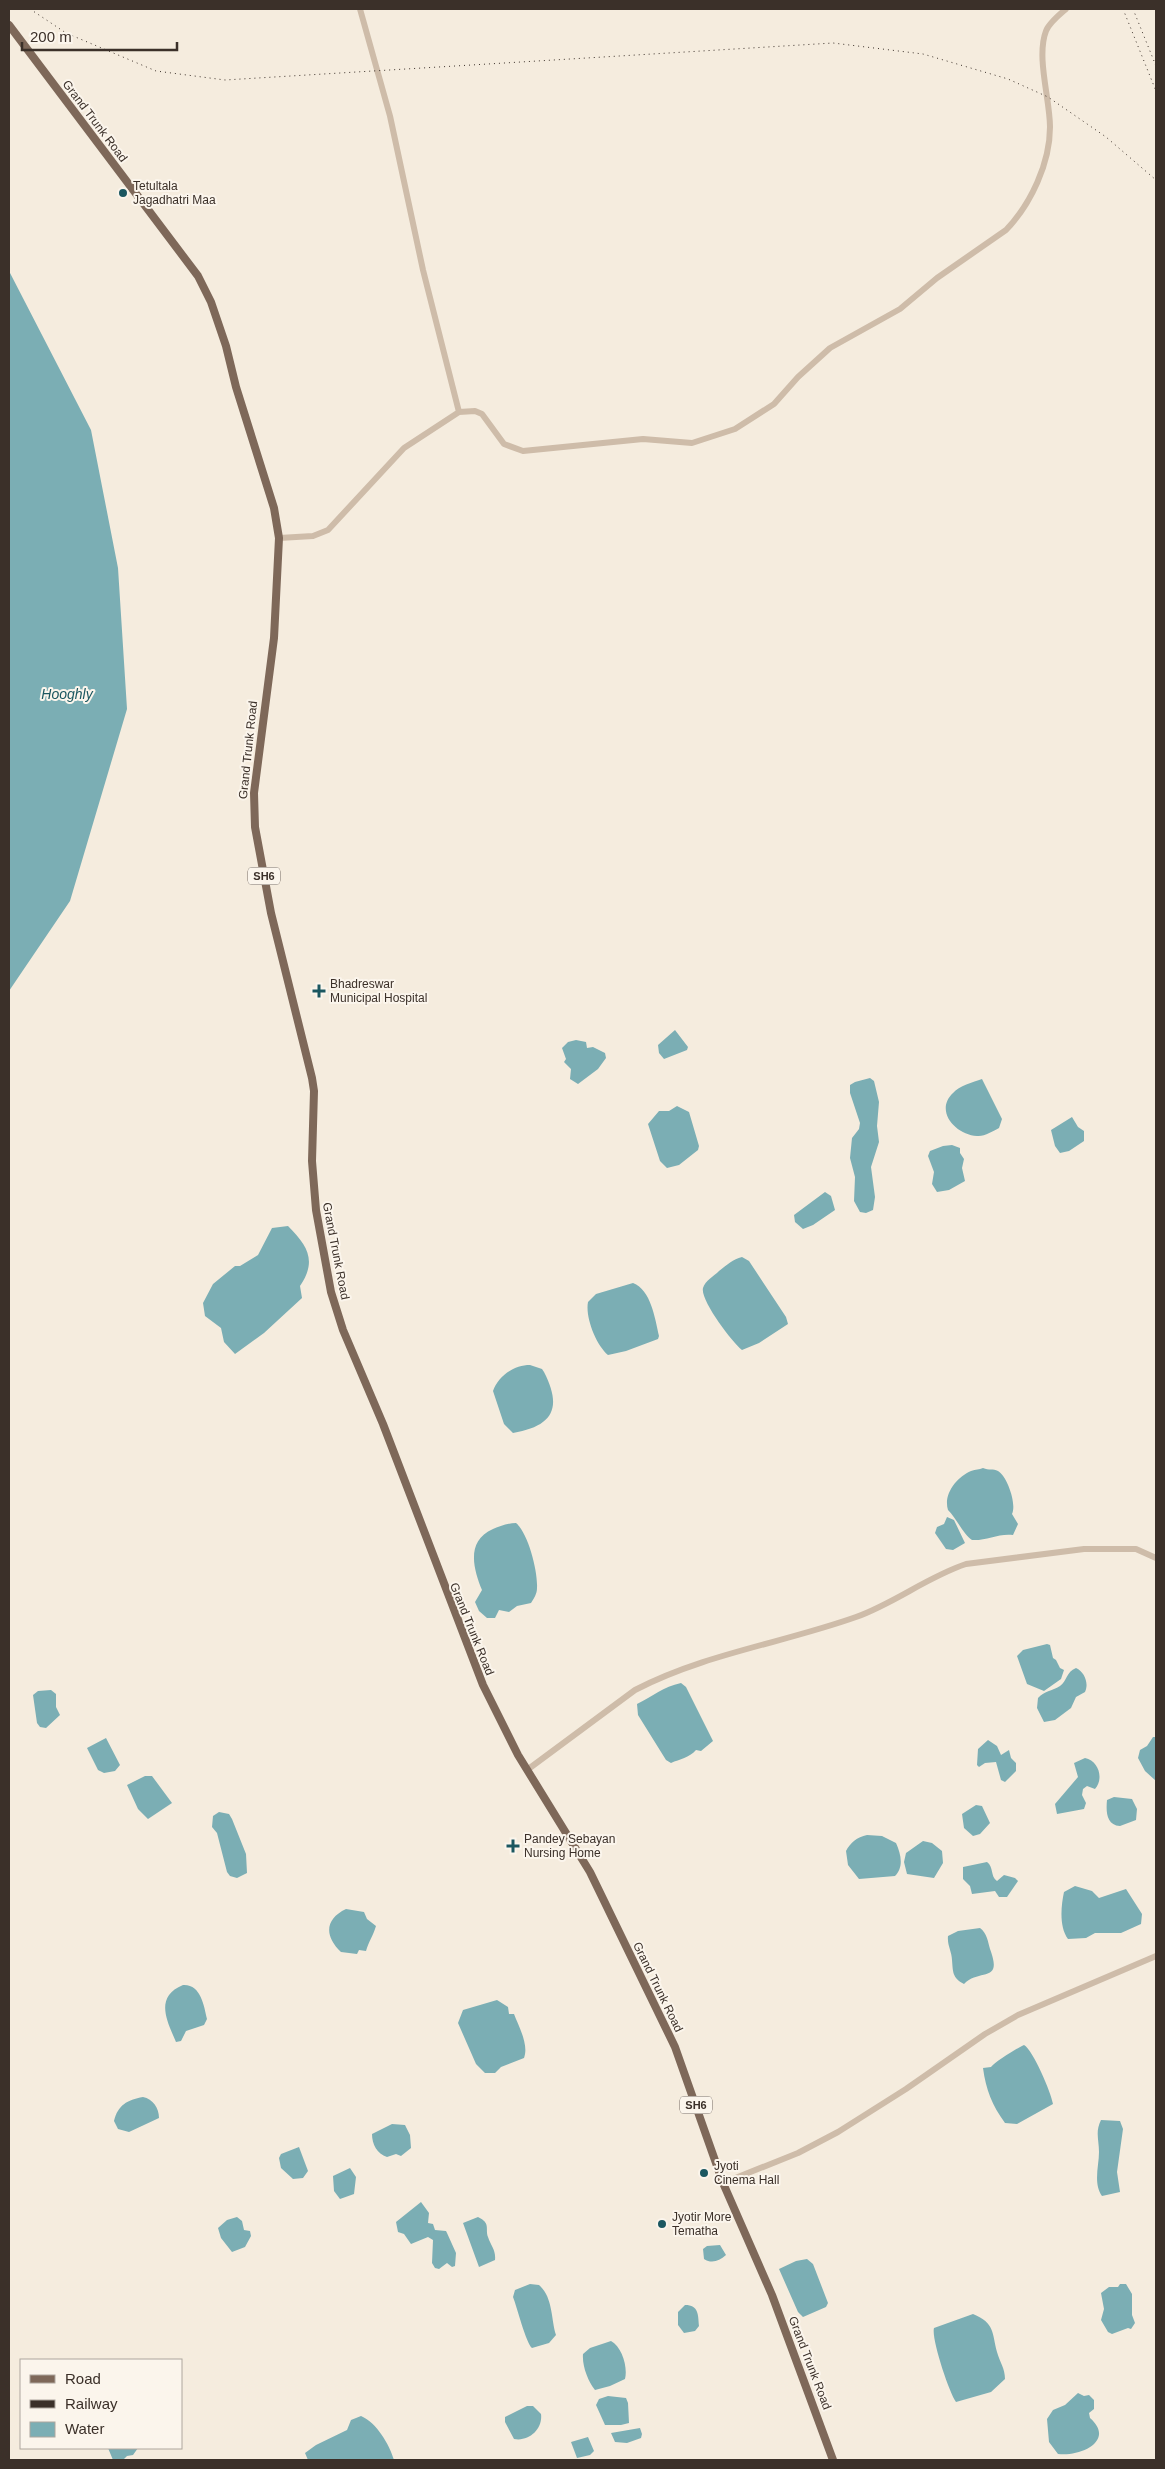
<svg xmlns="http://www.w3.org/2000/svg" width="1165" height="2469" viewBox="0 0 1165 2469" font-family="Arial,sans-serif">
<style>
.water{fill:#7baeb4}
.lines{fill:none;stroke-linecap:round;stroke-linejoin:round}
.tertiary{stroke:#cebca9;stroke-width:6}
.primary{stroke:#7e6859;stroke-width:8}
.rail{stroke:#3b3029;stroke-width:1;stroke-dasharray:1 4;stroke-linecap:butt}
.poi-dot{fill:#1b5760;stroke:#fbf5ec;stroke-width:2}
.labels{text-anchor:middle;stroke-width:4;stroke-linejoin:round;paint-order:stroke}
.shield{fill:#fbf5ec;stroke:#756b64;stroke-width:1}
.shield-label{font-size:11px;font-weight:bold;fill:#3b3029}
.street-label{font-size:12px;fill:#3b3029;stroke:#fbf5ec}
.poi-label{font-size:12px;fill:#3b3029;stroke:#fbf5ec;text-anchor:start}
.water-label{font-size:14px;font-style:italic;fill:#1b5760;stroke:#fbf5ec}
</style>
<rect width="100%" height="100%" fill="#f5ecde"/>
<path class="water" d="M9,271L91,430L118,568L127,709L70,901L9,991Z
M675,1030L688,1047L687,1050L664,1059L659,1053L658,1045Z
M576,1040L586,1042L587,1048L593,1047L605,1053L606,1058L598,1069L578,1084L570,1079L571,1069L564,1062L566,1059L562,1048L568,1042Z
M870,1078L874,1081L879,1102L877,1126L879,1142L871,1167L875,1197L873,1210L866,1213L860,1212L854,1201L855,1177L850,1158L852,1138L859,1129L860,1123L850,1093V1085L855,1082Z
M982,1079L1002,1119L999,1128C993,1131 984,1137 977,1136C956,1135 934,1111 953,1093C959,1086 973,1082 982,1079Z
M677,1106L689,1112L699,1146L698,1150L679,1165L667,1168L660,1161L648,1124L659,1111H669Z
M1072,1117L1078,1127L1084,1131V1141L1069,1151L1060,1153L1055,1146L1051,1130Z
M943,1146L952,1145L960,1148V1153L964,1159L962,1168L965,1181L949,1190L937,1192L932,1184L934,1172L928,1156L930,1151Z
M825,1192L831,1196L835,1210L813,1225L803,1229L795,1222L794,1215Z
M288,1226C308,1246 317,1261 300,1286L302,1298L264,1333L235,1354L224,1342L221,1328L205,1316L203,1303L213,1284L235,1266H240L258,1255L272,1228Z
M742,1257L749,1261L786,1317L788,1324L759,1343L742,1350C732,1342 700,1300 703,1288C705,1281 714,1276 719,1271C727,1265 733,1259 742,1257Z
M633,1283C651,1290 655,1318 659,1336L658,1339L626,1351L608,1355C596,1345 585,1317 588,1302L596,1294Z
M530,1365L542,1369L544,1372C563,1409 552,1426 513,1433L504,1424L493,1391C498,1376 514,1365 530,1365Z
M983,1468C989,1471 993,1468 998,1471C1007,1476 1017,1504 1012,1514L1018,1524L1013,1535C999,1533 986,1541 972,1540C964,1535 956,1518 948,1510C943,1494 957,1477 971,1471C976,1469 979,1470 983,1468Z
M947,1517L954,1520L965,1543L953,1550L946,1549L935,1533L937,1527L944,1524Z
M516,1523C528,1533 538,1571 537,1588C537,1594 534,1598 531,1603L517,1606L509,1612L499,1610L495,1618H487L479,1611L475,1602L482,1590C473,1568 466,1541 493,1529C500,1526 508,1523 516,1523Z
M1047,1644L1050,1645L1053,1658L1056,1660L1060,1668L1064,1670L1061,1679L1044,1691L1027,1684L1017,1656L1023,1650Z
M1076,1668C1085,1672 1089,1684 1085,1692L1076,1697L1071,1708L1055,1720L1044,1722L1037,1708L1038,1698C1044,1691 1052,1691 1060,1686C1067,1681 1066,1672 1076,1668Z
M681,1683L686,1687L713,1741L701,1751L696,1750C689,1758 680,1759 671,1763L666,1760L638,1715L637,1704C653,1696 663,1687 681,1683Z
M51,1690L56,1694V1707L60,1715L46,1728L40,1727L37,1723L33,1695L38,1691Z
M1153,1737H1156V1781L1145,1771L1138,1758L1140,1750L1147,1746Z
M106,1738L120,1765L115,1771L104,1773L98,1770L87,1748Z
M988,1740L997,1746L1001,1755L1009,1750L1011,1758L1016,1763V1771L1005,1782L1001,1780L996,1762L985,1763L979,1767L977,1765L978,1749Z
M1085,1758C1099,1761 1104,1779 1095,1789L1087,1786L1083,1789L1082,1795L1086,1803L1084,1809L1057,1814L1055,1804L1078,1777L1074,1763Z
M145,1776H152L172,1803L148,1819L138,1809L127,1785Z
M1114,1797L1132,1799L1137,1809L1136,1820L1120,1826C1106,1825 1106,1811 1107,1800Z
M976,1805L982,1806L990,1823L980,1834L973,1836L964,1828L962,1814Z
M219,1812L229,1814L232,1819L246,1854L247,1873L237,1878L230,1876L227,1872L217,1833L212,1827L213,1816Z
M867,1835L882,1836L896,1843C901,1854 904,1867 895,1876L859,1879L848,1865L846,1851C850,1843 857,1837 867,1835Z
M923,1841L932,1843L942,1851L943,1863L934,1878L907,1874L904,1862L906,1853Z
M987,1862C994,1867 990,1876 997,1881L1004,1875L1015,1878L1018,1881L1007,1897H999L995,1891L972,1894L970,1886L963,1879V1867Z
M1075,1886L1092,1891L1099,1898L1126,1889L1142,1914L1141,1924L1121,1933H1095L1086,1938L1068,1939C1059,1927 1061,1906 1064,1892Z
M346,1909L364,1912L367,1919L376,1926C373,1936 369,1941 366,1951L359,1950L357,1954L341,1952C324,1936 325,1919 346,1909Z
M980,1928C987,1933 988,1942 990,1949C1003,1984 980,1968 964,1984C952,1978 953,1971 952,1960C952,1952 947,1945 948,1936L958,1931Z
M183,1985C201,1984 204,2006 207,2019L204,2025L186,2031L181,2041L176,2042C167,2021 154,1997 183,1985Z
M497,2000L508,2007L509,2014H514C519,2027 529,2045 524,2058L501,2067L495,2073H485L476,2064L458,2023L463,2010Z
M1024,2045C1033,2050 1051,2092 1053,2104L1017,2124L1005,2123C992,2105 986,2090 983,2068L991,2067C995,2062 1017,2048 1024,2045Z
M143,2097C153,2099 159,2108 159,2118L129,2132L118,2129L114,2121C118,2105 127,2100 143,2097Z
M1101,2120L1120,2121L1123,2129L1117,2172L1120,2192L1102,2196C1093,2183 1099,2166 1099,2152C1099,2140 1095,2132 1101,2120Z
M392,2124L405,2125L410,2135L411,2148L401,2156L396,2154L387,2157C377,2154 372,2144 372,2134Z
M299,2147L308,2171L303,2178L293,2179L281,2168L279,2158L281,2154Z
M350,2168L356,2177L354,2194L340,2199L334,2191L333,2176Z
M421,2202L429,2213L428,2223L433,2224L435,2230L446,2231L447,2233L456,2253L455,2266L452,2267L447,2263L439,2269L435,2268L432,2263L433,2240L428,2237L411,2244L404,2234L398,2232L396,2222Z
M237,2217L242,2221L244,2230L250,2231L251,2236L245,2247L232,2252L221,2238L218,2228L227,2220Z
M478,2217C491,2223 485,2229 488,2237C491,2246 496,2250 495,2260L479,2267L463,2223Z
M720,2245L726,2255C719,2261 712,2264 704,2259L703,2249L707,2246Z
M807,2259L813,2264L828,2303L826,2307L803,2317L798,2312L779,2269L796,2261Z
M530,2284L539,2285C553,2297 551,2319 556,2335L549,2343L532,2348C526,2343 517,2307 513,2297L515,2290Z
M1120,2284H1126L1132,2294V2315L1135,2323L1131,2329L1128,2328L1112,2334L1108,2332L1101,2320L1104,2309L1101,2293L1109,2287H1118Z
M685,2305C699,2305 698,2315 699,2326L695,2331L684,2333L678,2325V2312Z
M973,2314C995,2323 992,2333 997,2352C1000,2363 1005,2368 1005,2379L991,2392L956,2402C949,2392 931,2338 934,2328Z
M611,2341C622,2347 628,2367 625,2379L610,2386L595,2390C588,2381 582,2366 583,2354L590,2348Z
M1078,2393L1084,2396L1089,2395L1094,2400V2409L1089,2413L1090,2418C1116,2441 1080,2457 1058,2454L1049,2442L1047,2419L1053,2410L1065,2405Z
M608,2396L626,2398L628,2403L629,2423L621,2425H605L596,2405L599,2399Z
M527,2406H533L541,2414C543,2429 529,2442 514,2439L505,2422V2417Z
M361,2416C377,2423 389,2444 394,2460H308L305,2453L316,2445L347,2430L351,2420Z
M640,2428L642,2434L641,2438L627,2443L615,2442L611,2433Z
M588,2437L594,2451L590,2455L577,2458L571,2442Z
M108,2448H138L133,2455L127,2456L123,2460H113Z"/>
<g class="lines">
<path class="tertiary" d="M360,9L390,116L423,270L459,412
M279,538L313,536L328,530L404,448L459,412L475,411L482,414L504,444L523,451L643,439L692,443L735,429L774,404L798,377L830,348L900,309L937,278L1006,230C1031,204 1050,163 1050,127C1050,99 1036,57 1046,31C1049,23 1059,15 1066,9
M527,1770L635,1690C704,1654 783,1643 856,1617C895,1603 927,1577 966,1564L1084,1549H1136L1156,1558
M723,2183L798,2153L838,2132L906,2089L985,2034L1018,2015L1156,1956"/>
<path class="primary" d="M9,25L198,276L211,302L226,346L236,387L274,508L279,538L274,638L254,793L255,827L271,913L312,1078L314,1091L312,1161L316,1210L331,1292L343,1330L383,1424L483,1685L518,1755L590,1872L675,2047L723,2183L772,2295L833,2460"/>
<path class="rail" d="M30,9L66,33L156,71L225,80L833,43L923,54L1008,79L1048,97L1106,137L1156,180
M1123,9L1156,91
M1133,9L1156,66"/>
</g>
<g class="poi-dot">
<circle cx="123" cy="193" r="5"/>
<path d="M316.5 983.5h5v5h5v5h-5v5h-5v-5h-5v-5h5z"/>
<path d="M510.5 1838.5h5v5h5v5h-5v5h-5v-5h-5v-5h5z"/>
<circle cx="704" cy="2173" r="5"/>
<circle cx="662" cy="2224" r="5"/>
</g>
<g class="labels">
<g class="shield">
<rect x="248" y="867.5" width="32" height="17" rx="4"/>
<rect x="680" y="2096.5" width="32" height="17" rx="4"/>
</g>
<g class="shield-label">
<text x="264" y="880">SH6</text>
<text x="696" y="2109">SH6</text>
</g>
<g class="street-label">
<text transform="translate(95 121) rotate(53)" y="4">Grand Trunk Road</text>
<text transform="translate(248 750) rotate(-84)" y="4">Grand Trunk Road</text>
<text transform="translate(336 1251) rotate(79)" y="4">Grand Trunk Road</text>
<text transform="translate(472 1629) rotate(68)" y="4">Grand Trunk Road</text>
<text transform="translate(658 1987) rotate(64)" y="4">Grand Trunk Road</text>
<text transform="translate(810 2363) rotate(69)" y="4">Grand Trunk Road</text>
</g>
<g class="poi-label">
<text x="133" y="190">Tetultala<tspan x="133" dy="14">Jagadhatri Maa</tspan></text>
<text x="330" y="988">Bhadreswar<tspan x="330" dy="14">Municipal Hospital</tspan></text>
<text x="524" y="1843">Pandey Sebayan<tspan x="524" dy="14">Nursing Home</tspan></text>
<text x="714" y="2170">Jyoti<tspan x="714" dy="14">Cinema Hall</tspan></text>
<text x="672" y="2221">Jyotir More<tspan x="672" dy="14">Tematha</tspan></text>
</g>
<g class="water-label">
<text x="67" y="699">Hooghly</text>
</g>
</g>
<rect width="1165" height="2469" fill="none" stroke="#3b3029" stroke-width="20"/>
<rect x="20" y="2359" width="162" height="90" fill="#fbf5ec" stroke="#aea69e"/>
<rect x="30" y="2375" width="25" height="8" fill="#7e6859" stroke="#aea69e"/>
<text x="65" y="2384" font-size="15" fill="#3b3029">Road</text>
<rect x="30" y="2400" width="25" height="8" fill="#3b3029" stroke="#aea69e"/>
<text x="65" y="2409" font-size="15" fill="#3b3029">Railway</text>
<rect x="30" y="2422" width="25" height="15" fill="#7baeb4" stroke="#aea69e"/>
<text x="65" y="2434" font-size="15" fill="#3b3029">Water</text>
<path d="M22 42v8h155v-8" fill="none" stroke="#3b3029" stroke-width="2.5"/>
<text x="30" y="42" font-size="15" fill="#3b3029" stroke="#fbf5ec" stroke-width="4" paint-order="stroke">200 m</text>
</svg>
